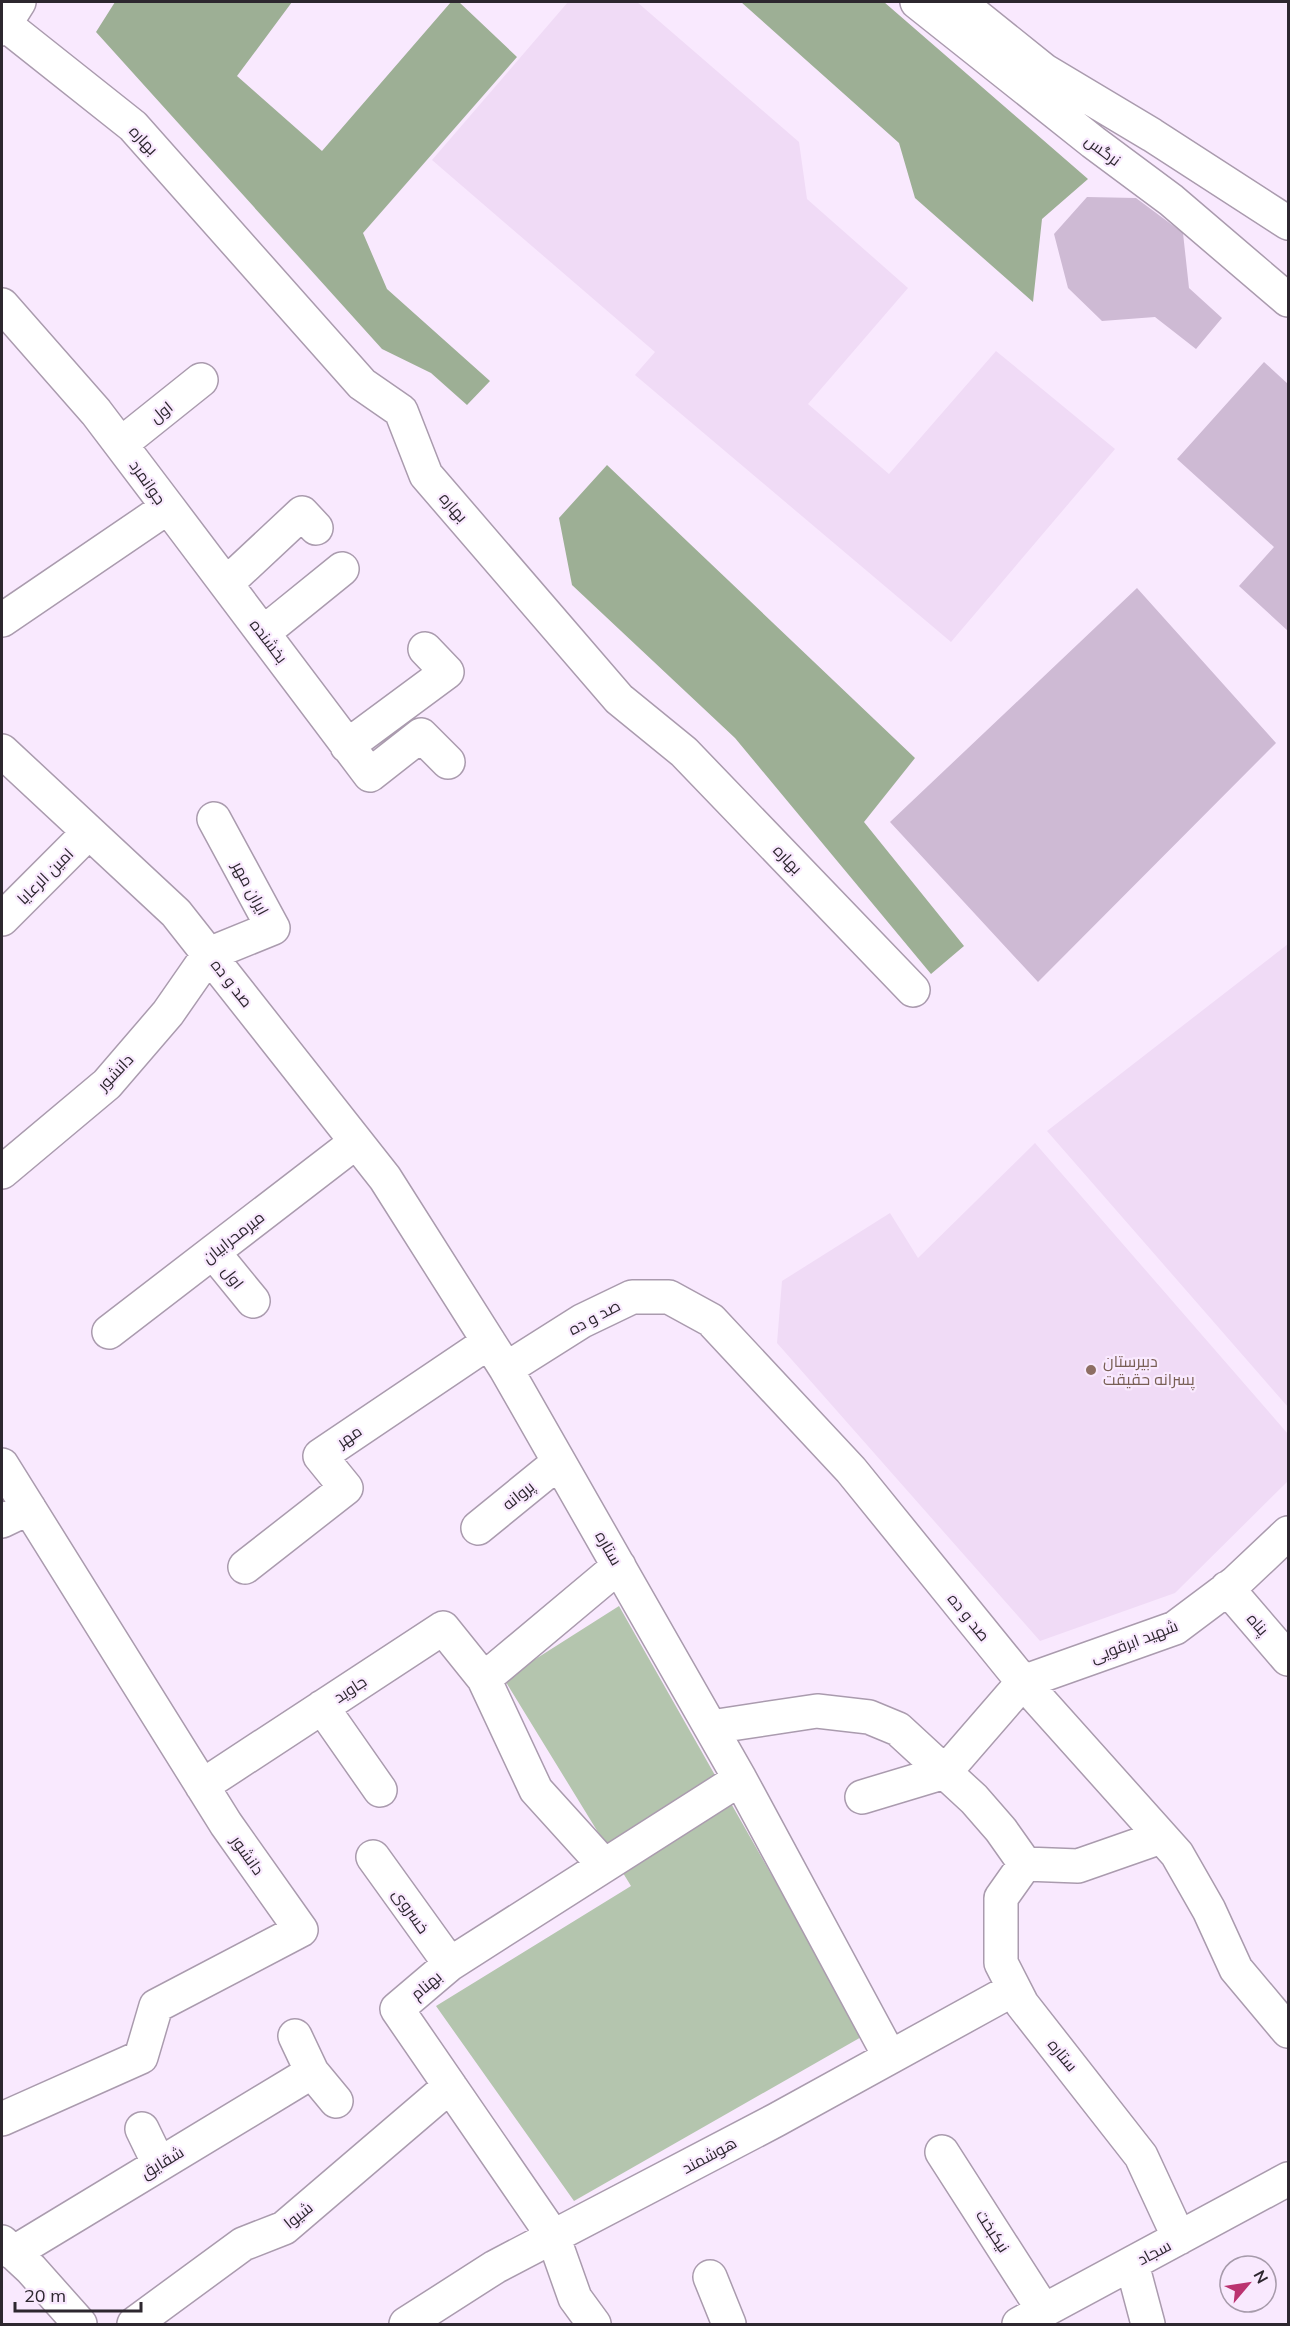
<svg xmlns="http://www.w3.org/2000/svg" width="1290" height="2326" viewBox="0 0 1290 2326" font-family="Mulish,Cairo,sans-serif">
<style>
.built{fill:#f0dbf6}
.green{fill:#b4c5ae}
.forest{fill:#9daf95}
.building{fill:#cebad4}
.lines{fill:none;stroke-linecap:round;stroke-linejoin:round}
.minor-casing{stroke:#aa9bae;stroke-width:36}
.major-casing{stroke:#aa9bae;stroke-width:36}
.minor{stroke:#fff;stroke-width:33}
.major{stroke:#fff;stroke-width:33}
.education-dot{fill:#8d6e63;stroke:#f9e9fe;stroke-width:2}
.labels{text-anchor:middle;stroke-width:4.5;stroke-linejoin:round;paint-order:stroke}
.street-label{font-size:16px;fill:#2d272f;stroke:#f9e9fe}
.education-label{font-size:16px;fill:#785e54;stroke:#f9e9fe;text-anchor:start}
</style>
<rect width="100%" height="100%" fill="#f9e9fe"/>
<path class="built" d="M568,2H637L799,142L807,199L908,288L808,404L889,474L996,351L1115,449L951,642L635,375L655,352L432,160Z
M1288,944V1407L1047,1131Z
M1035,1143L1288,1434V1481L1175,1593L1040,1641L777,1343L782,1281L890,1213L918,1258Z"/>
<path class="green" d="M619,1606L863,2036L574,2201L436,2006L631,1886L504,1679Z"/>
<path class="forest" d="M115,2H292L237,76L322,151L451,2H459L517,57L363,233L387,289L490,381L467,405L431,373L382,349L96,32Z
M741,2H884L1088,179L1042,219L1033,302L915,198L899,143Z
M607,465L915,758L864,822L964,946L931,974L735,738L572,585L559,518Z"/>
<path class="building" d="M1087,197L1136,198L1183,233L1189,288L1222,318L1196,349L1155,317L1102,321L1068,288L1054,234Z
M1264,362L1288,384V631L1239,586L1274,547L1177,459Z
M1137,588L1276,743L1038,982L890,822Z"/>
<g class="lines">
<defs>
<path id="minor" d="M917,2L1093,142L1171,200L1288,300
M959,2L1045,71L1152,135L1288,223
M2,22L133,126L362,384L401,411L426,475L619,699L684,752L913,990
M2,305L96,412L168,507L2,620
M121,444L201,380
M168,507L370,775L421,735L448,762
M226,584L302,513L316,528
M263,633L342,569
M347,746L447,672L425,649
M2,751L176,913L385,1178L506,1369L582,1321L632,1297H669L711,1320L851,1470L1023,1682L1177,1854L1209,1910L1236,1969L1288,2031
M2,919L89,832
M2,1172L107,1084L168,1013L209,954L273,928L214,819
M213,1252L253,1301
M109,1332L356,1142
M506,1369L740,1779L890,2057
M2,1465L226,1824L301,1930L156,2006L141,2057L2,2119
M2,1521L29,1508
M478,1528L559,1462
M245,1567L346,1488L320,1456L489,1342
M1227,1588L1288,1659
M484,1679L536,1790L604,1865
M322,1707L380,1790
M711,1727L817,1711L869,1717L898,1729L974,1799L1001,1830L1025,1864L1078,1866L1161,1837
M202,1786L443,1628L484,1679L619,1566
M862,1797L945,1772L1023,1682L1175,1628L1235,1583L1288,1533
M373,1857L450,1964
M1025,1864L1001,1898V1963L1022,2004L1141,2156L1179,2238
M295,2036L312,2072L336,2101
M142,2129L159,2164
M942,2152L1044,2311
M2,2242L31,2269L80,2324
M13,2253L312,2072
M1132,2264L1148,2324
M710,2277L729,2324
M134,2324L243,2244L284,2228L450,2086
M406,2324L495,2267L776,2120L1014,1989
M594,2324L575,2298L553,2236L397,2009L450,1964L740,1779
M1019,2324L1288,2179"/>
<path id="major" d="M2,29L19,2"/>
</defs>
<use href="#minor" class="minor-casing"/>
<use href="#major" class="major-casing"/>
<use href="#minor" class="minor"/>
<use href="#major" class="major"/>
</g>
<circle class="education-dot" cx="1091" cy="1370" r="6"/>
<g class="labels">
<g class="street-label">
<text transform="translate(144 140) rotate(47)" y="6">بهاره</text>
<text transform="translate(1103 150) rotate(37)" y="6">نرگس</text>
<text transform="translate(161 412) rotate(-39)" y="6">اول</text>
<text transform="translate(148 482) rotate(55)" y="6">جوانمرد</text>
<text transform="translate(454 507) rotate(49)" y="6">بهاره</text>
<text transform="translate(269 641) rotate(53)" y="6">بخشنده</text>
<text transform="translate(788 859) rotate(46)" y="6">بهاره</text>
<text transform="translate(45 876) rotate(-45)" y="6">امین الرعایا</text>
<text transform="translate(251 888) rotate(62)" y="6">ایران مهر</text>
<text transform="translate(232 983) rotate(52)" y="6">صد و ده</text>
<text transform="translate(115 1072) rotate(-46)" y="6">دانشور</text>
<text transform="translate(233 1237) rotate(-38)" y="6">میرمحرابیان</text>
<text transform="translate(233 1277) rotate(52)" y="6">اول</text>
<text transform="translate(594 1317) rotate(-28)" y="6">صد و ده</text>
<text transform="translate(349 1436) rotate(-34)" y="6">مهر</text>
<text transform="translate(518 1495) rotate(-39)" y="6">پروانه</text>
<text transform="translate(609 1548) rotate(60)" y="6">ستاره</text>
<text transform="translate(969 1617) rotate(51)" y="6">صد و ده</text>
<text transform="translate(1258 1624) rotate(49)" y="6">پناه</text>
<text transform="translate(1134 1641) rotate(-21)" y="6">شهید ابرقویی</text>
<text transform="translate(350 1689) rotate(-33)" y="6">جاوید</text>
<text transform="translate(248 1855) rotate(55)" y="6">دانشور</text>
<text transform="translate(411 1911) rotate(55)" y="6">خسروی</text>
<text transform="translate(426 1985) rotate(-40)" y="6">بهنام</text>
<text transform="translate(1063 2055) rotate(51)" y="6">ستاره</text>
<text transform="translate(709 2155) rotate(-28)" y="6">هوشمند</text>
<text transform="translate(162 2162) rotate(-31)" y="6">شقایق</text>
<text transform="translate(298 2215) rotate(-39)" y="6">شیوا</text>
<text transform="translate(993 2231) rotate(57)" y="6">نیکبخت</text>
<text transform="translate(1154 2252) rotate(-28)" y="6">سجاد</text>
</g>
<g class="education-label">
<text x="1103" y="1367">دبیرستان<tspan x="1103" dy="18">پسرانه حقیقت</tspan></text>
</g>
</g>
<rect width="1290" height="2326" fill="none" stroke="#2d272f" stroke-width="6"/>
<g transform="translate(1248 2284) rotate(61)"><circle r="28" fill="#f9e9fe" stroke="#a79bab" stroke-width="1.5"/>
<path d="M0-4.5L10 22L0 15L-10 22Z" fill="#bb3370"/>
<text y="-9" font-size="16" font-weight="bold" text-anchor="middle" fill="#2d272f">N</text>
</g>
<path d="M15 2302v9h126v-9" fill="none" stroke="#2d272f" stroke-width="3"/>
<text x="24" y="2302" font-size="18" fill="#2d272f" stroke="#f9e9fe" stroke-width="4.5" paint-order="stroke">20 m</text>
</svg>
